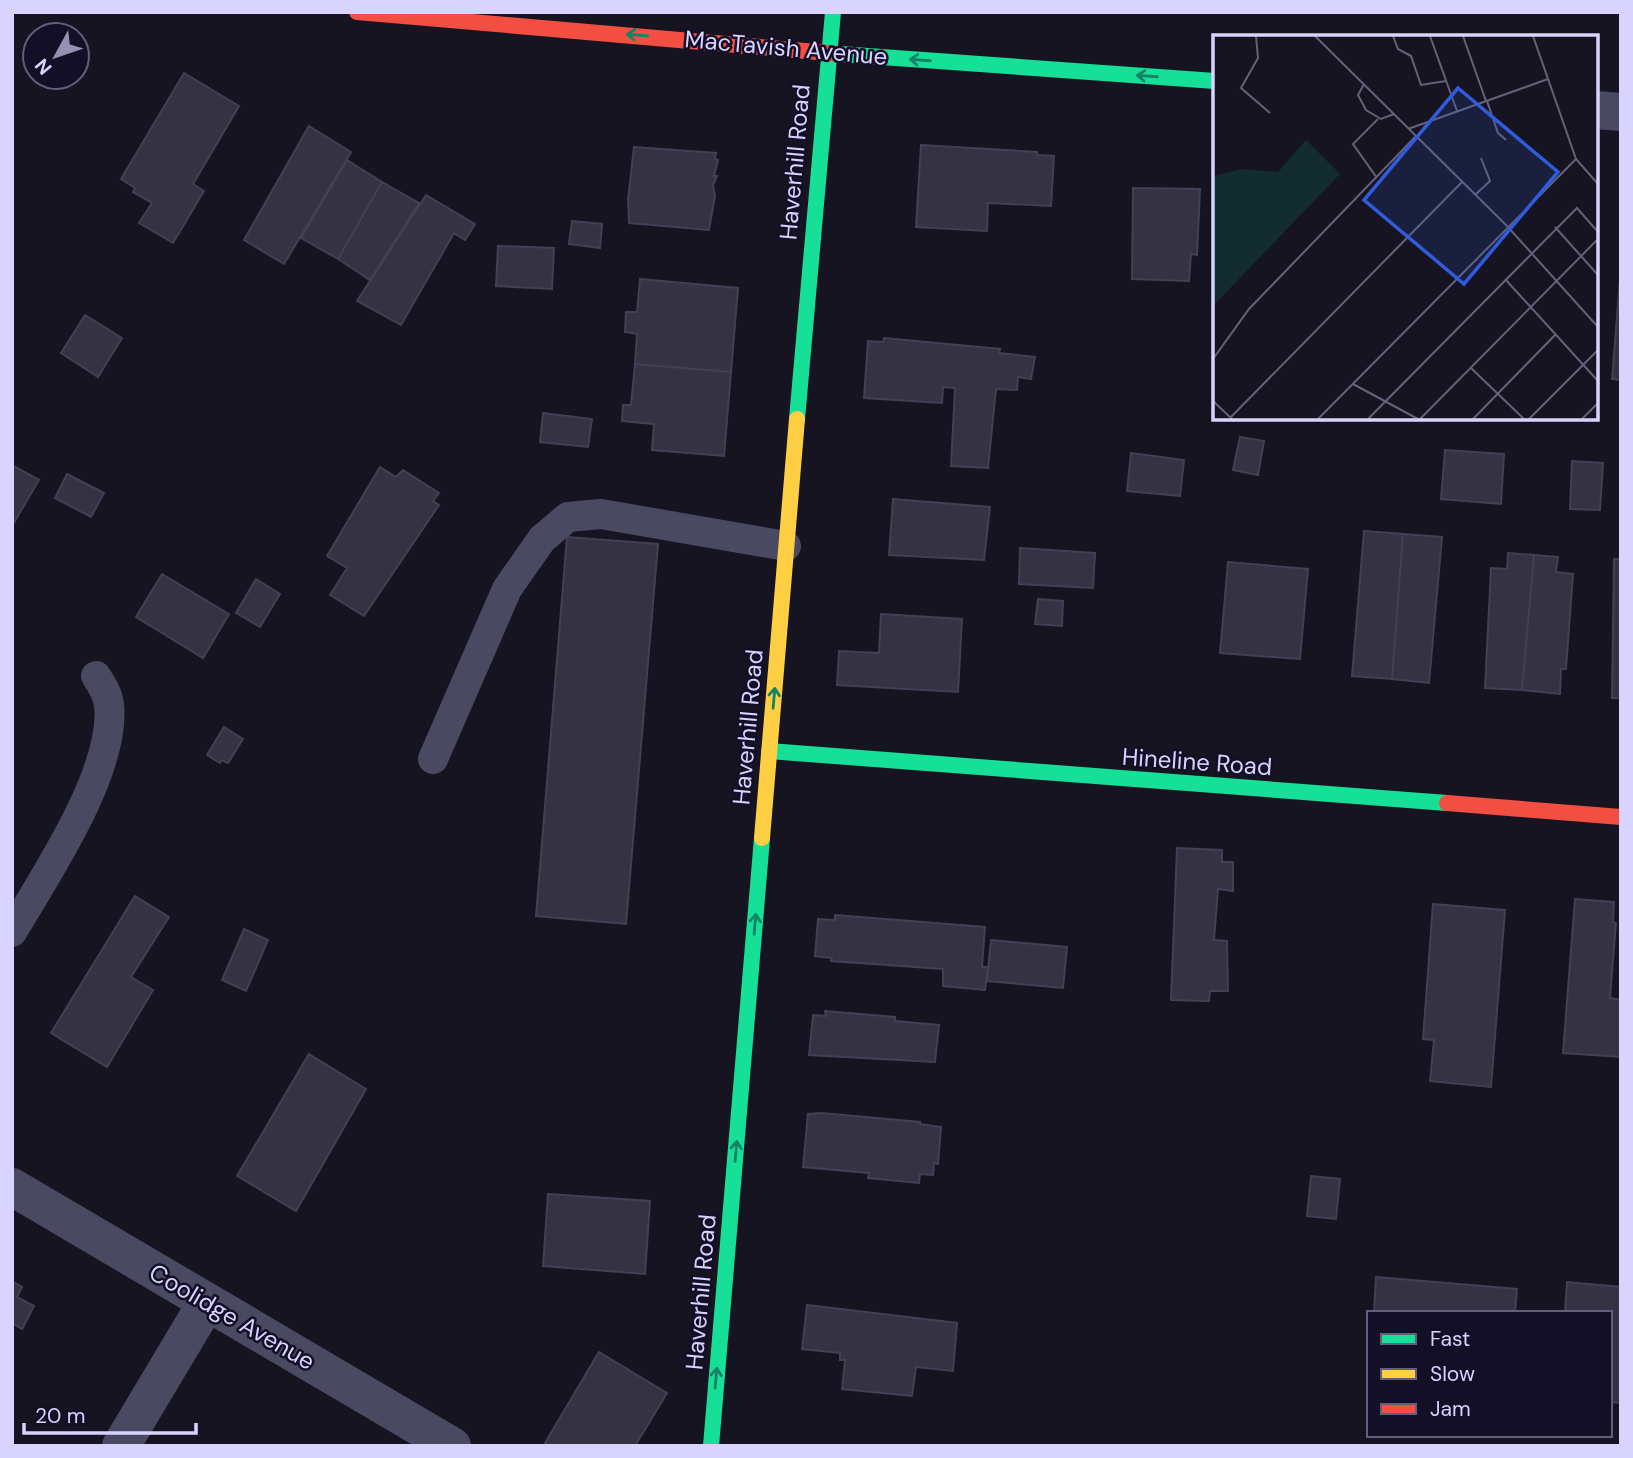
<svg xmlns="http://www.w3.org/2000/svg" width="1633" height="1458" viewBox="0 0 1633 1458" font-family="'DM Sans',sans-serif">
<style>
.building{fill:#343243;stroke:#433f54;stroke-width:2}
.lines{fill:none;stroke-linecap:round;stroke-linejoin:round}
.lane{stroke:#4a4962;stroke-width:30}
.street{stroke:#4a4962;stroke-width:38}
.fast{stroke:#16e098;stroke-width:16}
.slow{stroke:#ffcf43;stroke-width:16}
.jam{stroke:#f24e42;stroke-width:16}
.oneway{stroke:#158265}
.labels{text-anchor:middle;stroke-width:5;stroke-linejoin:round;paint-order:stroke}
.street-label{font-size:24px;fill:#d9d4ff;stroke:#130f26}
.inset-road{fill:none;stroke:#64617a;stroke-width:2}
.view{fill:#305bdc;fill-opacity:0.15;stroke:#305bdc;stroke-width:3.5}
.inset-edge{fill:none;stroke:#d9d4ff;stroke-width:3.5}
</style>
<rect width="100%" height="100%" fill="#161421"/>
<path class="building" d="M184,73L239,106L193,184L204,191L173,243L139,223L152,203L133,192L135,188L121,179Z
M309,126L351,152L284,264L244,240Z
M921,145L1037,152L1038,155L1054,156L1051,206L988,203L987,231L916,227Z
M634,147L716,153L715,159L718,160L714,176H717L713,185L715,196L709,230L629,223L628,200Z
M347,160L382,182L338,259L301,238Z
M382,182L419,203L370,280L338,259Z
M1133,188L1200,189L1197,255L1191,254L1189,281L1132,279Z
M426,195L475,224L465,240L454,233L401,325L357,301Z
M572,221L602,224L600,248L569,244Z
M498,246L554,248L552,289L496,286Z
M640,279L738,288L731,372L635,364L637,334L625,332L626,312H637Z
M1620,279H1621V380L1612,379Z
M85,315L122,338L98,377L61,353Z
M884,338L1000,349L999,353L1035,357L1031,379L1018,377L1017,390L996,389L988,468L951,466L955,388L943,387L942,403L864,398L868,341L883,342Z
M635,364L731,372L724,456L652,450L654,424L622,421L623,405H631Z
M543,413L592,419L588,447L540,442Z
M1240,437L1264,441L1258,475L1233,470Z
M1445,450L1504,454L1501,504L1441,499Z
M1131,453L1184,460L1180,496L1127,491Z
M1572,461L1603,463L1600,510L1570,509Z
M12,465L39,480L12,526Z
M380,467L396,477L403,470L439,493L433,501L439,505L364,616L330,595L347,568L327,556Z
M67,474L104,493L91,517L55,498Z
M893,499L990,507L984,560L889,555Z
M1364,531L1403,534L1392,679L1352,676Z
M1403,534L1442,537L1429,683L1392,679Z
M567,537L658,544L626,924L536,916Z
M1020,548L1095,553L1093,588L1019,584Z
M1508,553L1534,555L1522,690L1485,688L1491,568L1507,569Z
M1534,555L1558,557L1556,572L1573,574L1566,669H1561L1560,694L1522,690Z
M1614,559H1621V698H1612Z
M1228,562L1308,569L1300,659L1220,653Z
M162,574L229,614L203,658L136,617Z
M256,579L280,594L260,627L236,613Z
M1038,599L1063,601L1062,626L1035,624Z
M881,614L962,619L958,692L837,685L839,651L879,653Z
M224,727L243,739L228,763L221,760L220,763L207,755Z
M1177,848L1222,850V862H1233V891L1218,889L1214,940L1227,941L1228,991H1210L1209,1001L1171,1000Z
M135,896L169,917L131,977L153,990L107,1067L51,1033Z
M1575,899L1614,902L1613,922L1616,923L1610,998L1621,1000V1057L1563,1053Z
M1433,904L1505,910L1491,1087L1430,1081L1434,1040L1423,1039Z
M835,915L985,927L982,967H988L985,990L943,986V969L831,961L832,958L815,956L818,919L835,920Z
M244,929L268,940L246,991L222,980Z
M991,940L1067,947L1063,988L987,981Z
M825,1011L895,1017V1021L939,1025L935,1062L809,1055L813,1015L826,1016Z
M309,1054L366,1089L296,1211L237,1176Z
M821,1113L920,1122V1124L941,1127L938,1164L934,1163L933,1175L920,1174L919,1183L868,1178L869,1173L803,1167L808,1114Z
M1311,1176L1340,1179L1336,1219L1307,1216Z
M548,1194L650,1201L645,1274L543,1266Z
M1376,1277L1517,1289L1515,1313H1374Z
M12,1281L22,1287L17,1297L34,1306L22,1329L12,1323Z
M1567,1282L1621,1287V1403L1610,1402V1313H1565Z
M807,1305L957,1323L953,1371L916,1367L912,1396L842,1389L845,1360H840V1353L802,1349Z
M599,1352L667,1393L635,1446H549L545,1443Z"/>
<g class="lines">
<path class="lane" d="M433,759L507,589L542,539L568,517L601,514L786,546
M12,932C45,876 116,771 109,705C108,694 102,685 96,676"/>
<path class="street" d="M1596,110L1621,112
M12,1187L452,1446
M121,1446L207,1302"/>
<path class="fast" d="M840,54L1215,81
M797,419L833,12
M769,751L1447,803
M711,1446L762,838"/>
<path class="slow" d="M762,838L797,419"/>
<path class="jam" d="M357,12L840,54
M1447,803L1621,817"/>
</g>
<defs><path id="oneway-shaft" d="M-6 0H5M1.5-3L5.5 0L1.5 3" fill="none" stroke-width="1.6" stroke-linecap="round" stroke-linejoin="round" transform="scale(1.75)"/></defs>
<g class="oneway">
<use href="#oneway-shaft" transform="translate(637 35) rotate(-175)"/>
<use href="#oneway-shaft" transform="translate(920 60) rotate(-176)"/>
<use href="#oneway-shaft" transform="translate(1147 76) rotate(-176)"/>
<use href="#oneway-shaft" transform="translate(774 698) rotate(-85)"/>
<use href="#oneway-shaft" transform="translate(755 924) rotate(-85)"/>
<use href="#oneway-shaft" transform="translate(736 1151) rotate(-85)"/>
<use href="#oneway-shaft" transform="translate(716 1378) rotate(-85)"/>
</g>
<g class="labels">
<g class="street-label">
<text transform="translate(786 48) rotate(5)" y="8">MacTavish Avenue</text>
<text transform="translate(795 162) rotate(-85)" y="8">Haverhill Road</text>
<text transform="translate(748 727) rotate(-85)" y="8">Haverhill Road</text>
<text transform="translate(1197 762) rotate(4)" y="8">Hineline Road</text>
<text transform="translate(701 1292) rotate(-85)" y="8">Haverhill Road</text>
<text transform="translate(232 1317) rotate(30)" y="8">Coolidge Avenue</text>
</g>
</g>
<g transform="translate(1213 35)">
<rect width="385" height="385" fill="#161421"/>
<path d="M93,105L127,139L0,271V141L29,134L65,137Z" fill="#132c2d"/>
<path class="inset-road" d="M43,1L45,23L28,53L57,78M102,1L294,191L385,292M180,1L185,14L198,21L208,50L233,46M217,1L244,76M250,1L273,66M320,1L363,124L385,149M151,49L145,60L153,75L168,84L181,79M274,66L285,98L293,105M195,94L335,44M164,143L140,109L165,84M262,160L277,146L268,123M342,192L385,240M292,244L385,346M0,324L36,274L203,101M258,333L311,384M140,349L205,384M0,366L19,384M17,383L249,147M105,384L363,124M155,384L364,173L385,197M207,384L385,204M260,384L343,299M316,384L385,315M369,384L385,368"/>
<path class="view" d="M245,53L345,137L251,249L151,165Z"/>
<rect width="385" height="385" class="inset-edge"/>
</g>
<rect width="1633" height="1458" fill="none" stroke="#d9d4ff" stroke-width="28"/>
<rect x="1367" y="1311" width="245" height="126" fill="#130f26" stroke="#625e7d" stroke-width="2"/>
<rect x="1381" y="1334" width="35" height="10" fill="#16e098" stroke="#625e7d" stroke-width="2"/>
<text x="1430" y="1346" font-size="21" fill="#d9d4ff">Fast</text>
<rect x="1381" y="1369" width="35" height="10" fill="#ffcf43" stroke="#625e7d" stroke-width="2"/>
<text x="1430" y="1381" font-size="21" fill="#d9d4ff">Slow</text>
<rect x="1381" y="1404" width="35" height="10" fill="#f24e42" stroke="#625e7d" stroke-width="2"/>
<text x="1430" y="1416" font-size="21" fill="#d9d4ff">Jam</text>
<g transform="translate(56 56) rotate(230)"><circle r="33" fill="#130f26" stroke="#625e7d" stroke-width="2"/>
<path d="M0-5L12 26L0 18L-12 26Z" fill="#9591b1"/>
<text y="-10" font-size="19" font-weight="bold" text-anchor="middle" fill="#d9d4ff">N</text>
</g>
<path d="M24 1423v10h172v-10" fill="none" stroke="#d9d4ff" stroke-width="3.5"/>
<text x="35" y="1423" font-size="21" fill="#d9d4ff" stroke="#130f26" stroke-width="5" paint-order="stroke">20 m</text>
</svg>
